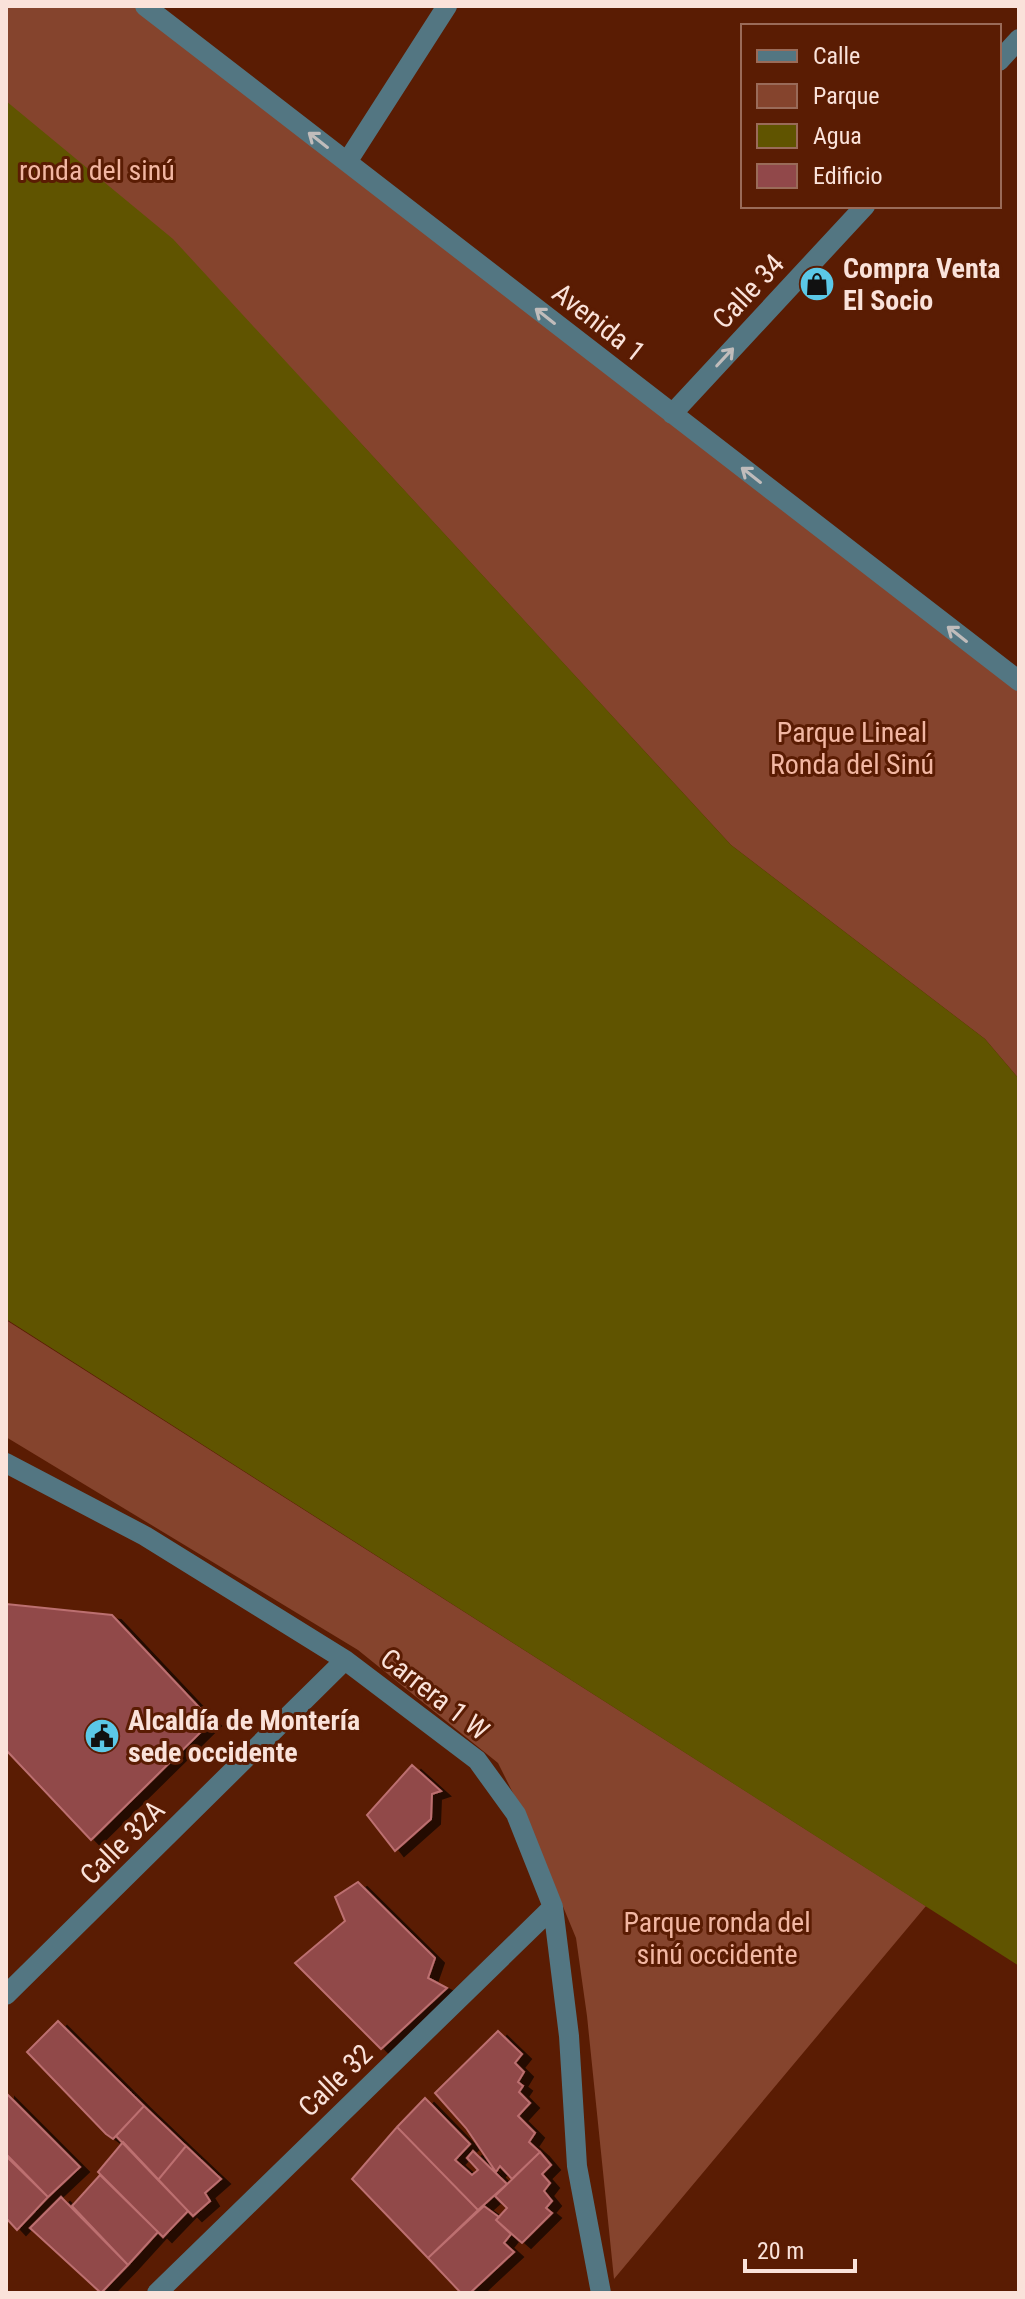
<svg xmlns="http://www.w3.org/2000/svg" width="1025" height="2299" viewBox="0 0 1025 2299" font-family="'Roboto Condensed',sans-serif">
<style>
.green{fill:#85442d}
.water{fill:#605400}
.building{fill:#91484a;stroke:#bc6f70;stroke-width:2;filter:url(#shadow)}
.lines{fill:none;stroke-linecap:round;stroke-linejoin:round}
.minor{stroke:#537682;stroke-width:20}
.oneway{stroke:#c0bcbb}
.labels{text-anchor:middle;stroke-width:6;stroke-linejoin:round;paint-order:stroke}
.park-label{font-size:28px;fill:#f2b7a3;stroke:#5a1c03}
.poi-label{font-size:28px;font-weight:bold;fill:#fae2da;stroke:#5a1c03;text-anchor:start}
.street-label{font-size:28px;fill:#fae2da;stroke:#5a1c03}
</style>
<defs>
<filter id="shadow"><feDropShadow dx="9" dy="5" stdDeviation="0" flood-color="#0009"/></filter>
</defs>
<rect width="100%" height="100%" fill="#5a1c03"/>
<path class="green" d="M6,6H138L1019,685V1079L985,1039L731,845L341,422L6,171Z
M6,1320L926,1906L614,2279L587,2016L576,1938L531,1829L498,1763L358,1650L6,1437Z"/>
<path class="water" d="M6,101L173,239L731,845L985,1039L1019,1079V1966L6,1319Z"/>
<path class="building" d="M6,1604L112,1615L212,1721L91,1840L6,1750Z
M412,1765L441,1791L432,1794L431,1819L395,1851L367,1815Z
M358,1882L435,1958L428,1978L447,1988L381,2049L295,1963L345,1921L335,1897Z
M58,2021L144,2106L113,2139L106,2134L27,2052Z
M498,2031L522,2054L515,2063L524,2072L518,2082L523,2086L519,2092L530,2103L518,2116L535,2133L529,2142L540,2152L512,2179L500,2166L496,2172L466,2128L435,2093Z
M6,2093L80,2167L48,2197L6,2156Z
M425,2098L470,2144L455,2160L472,2175L478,2170L467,2158L473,2151L507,2184L478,2210L397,2127Z
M144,2106L186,2146L158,2180L116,2136Z
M397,2127L478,2210L428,2258L352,2179Z
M123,2142L188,2211L163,2237L98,2172Z
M186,2146L221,2179L205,2193L210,2201L193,2216L158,2180Z
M540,2152L551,2165L542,2174L550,2183L544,2191L552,2201L546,2208L552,2213L522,2243L496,2220L507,2208L495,2196Z
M6,2154L48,2197L17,2230L6,2218Z
M100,2175L158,2232L128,2265L72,2206Z
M61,2197L128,2265L101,2293L30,2228Z
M484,2206L499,2217L496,2220L511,2234L504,2243L514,2252L470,2293H461L428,2258Z"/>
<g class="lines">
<path class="minor" d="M145,6L1019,681
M999,61L1019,39
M347,162L447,6
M672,414L865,206
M6,1463L145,1536L345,1660L477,1760L516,1814L553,1907L569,2036L577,2166L601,2293
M6,1995L345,1660
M157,2293L553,1907"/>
</g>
<defs><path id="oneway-shaft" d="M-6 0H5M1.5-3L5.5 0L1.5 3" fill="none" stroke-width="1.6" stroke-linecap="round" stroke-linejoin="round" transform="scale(2)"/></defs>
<g class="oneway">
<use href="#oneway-shaft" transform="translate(318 140) rotate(-142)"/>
<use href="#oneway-shaft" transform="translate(545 316) rotate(-142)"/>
<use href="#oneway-shaft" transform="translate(725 357) rotate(-47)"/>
<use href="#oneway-shaft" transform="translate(751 475) rotate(-142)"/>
<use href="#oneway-shaft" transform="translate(957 634) rotate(-142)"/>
</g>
<defs>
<symbol id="shop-disc" viewBox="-11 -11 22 22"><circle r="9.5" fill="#5bc8e7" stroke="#5a1c03"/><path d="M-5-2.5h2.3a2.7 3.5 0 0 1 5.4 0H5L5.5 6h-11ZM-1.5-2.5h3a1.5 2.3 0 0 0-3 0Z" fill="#111"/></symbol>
<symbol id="civic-disc" viewBox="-11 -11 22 22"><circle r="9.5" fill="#5bc8e7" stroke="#5a1c03"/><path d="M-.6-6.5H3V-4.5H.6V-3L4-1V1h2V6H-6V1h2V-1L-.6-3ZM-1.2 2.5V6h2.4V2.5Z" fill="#111"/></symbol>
</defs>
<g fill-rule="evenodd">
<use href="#shop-disc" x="797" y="264" width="40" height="40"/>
<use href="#civic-disc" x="82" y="1716" width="40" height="40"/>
</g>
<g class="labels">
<g class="park-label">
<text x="97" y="180">ronda del sinú</text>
<text x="852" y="742">Parque Lineal<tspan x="852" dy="32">Ronda del Sinú</tspan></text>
<text x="717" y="1932">Parque ronda del<tspan x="717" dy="32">sinú occidente</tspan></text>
</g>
<g class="poi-label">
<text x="843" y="278">Compra Venta<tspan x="843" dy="32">El Socio</tspan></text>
<text x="128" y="1730">Alcaldía de Montería<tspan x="128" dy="32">sede occidente</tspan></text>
</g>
<g class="street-label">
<text transform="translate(748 291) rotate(-47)" y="10">Calle 34</text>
<text transform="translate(599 322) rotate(38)" y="10">Avenida 1</text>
<text transform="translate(435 1694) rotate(38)" y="10">Carrera 1 W</text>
<text transform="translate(122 1842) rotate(-45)" y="10">Calle 32A</text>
<text transform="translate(335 2080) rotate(-44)" y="10">Calle 32</text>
</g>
</g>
<rect width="1025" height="2299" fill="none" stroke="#fae2da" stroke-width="16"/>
<rect x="741" y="24" width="260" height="184" fill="#5a1c03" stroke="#9a6b59" stroke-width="2"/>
<rect x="757" y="50" width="40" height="12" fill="#537682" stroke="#9a6b59" stroke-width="2"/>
<text x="813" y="64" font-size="24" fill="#fae2da">Calle</text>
<rect x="757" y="84" width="40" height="24" fill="#85442d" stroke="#9a6b59" stroke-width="2"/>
<text x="813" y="104" font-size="24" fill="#fae2da">Parque</text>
<rect x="757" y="124" width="40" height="24" fill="#605400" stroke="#9a6b59" stroke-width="2"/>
<text x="813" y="144" font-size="24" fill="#fae2da">Agua</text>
<rect x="757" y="164" width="40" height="24" fill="#91484a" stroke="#9a6b59" stroke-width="2"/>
<text x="813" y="184" font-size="24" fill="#fae2da">Edificio</text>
<path d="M745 2259v12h110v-12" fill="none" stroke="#fae2da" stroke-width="4"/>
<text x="757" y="2259" font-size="24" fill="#fae2da" stroke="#5a1c03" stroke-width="6" paint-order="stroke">20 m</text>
</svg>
